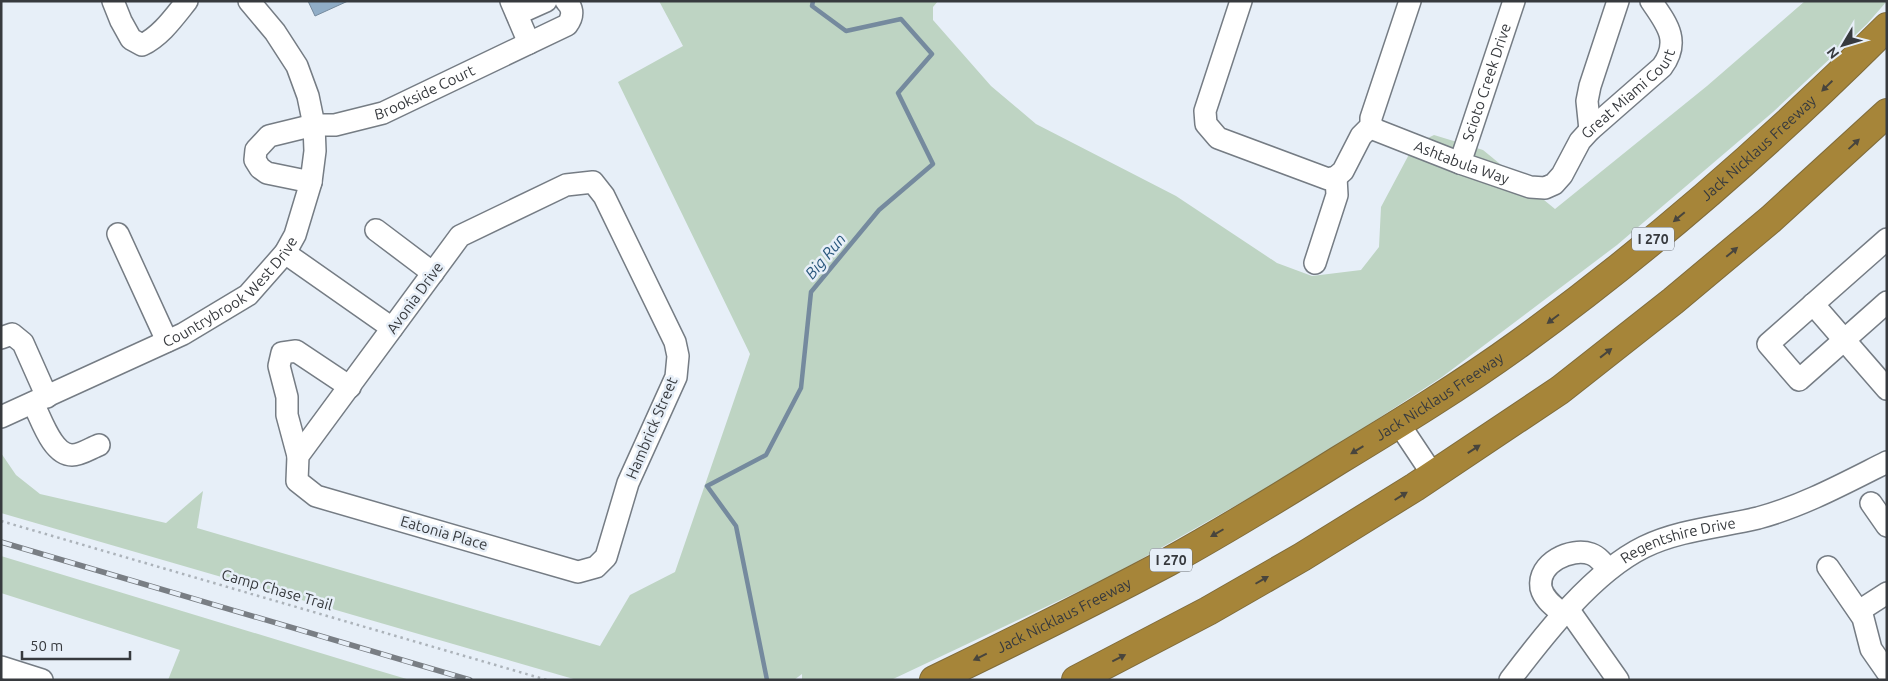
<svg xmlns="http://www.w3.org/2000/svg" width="1888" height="681" viewBox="0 0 1888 681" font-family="Ubuntu,sans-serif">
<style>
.green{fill:#bed4c3}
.water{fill:#90adc7;stroke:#758a9e}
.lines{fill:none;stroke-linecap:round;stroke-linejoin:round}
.stream{stroke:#758a9e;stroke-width:4.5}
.minor-casing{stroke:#757c84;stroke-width:24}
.highway-casing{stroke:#7f6b3b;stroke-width:30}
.path{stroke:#acb3ba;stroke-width:2.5;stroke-dasharray:2.5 4;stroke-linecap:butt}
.minor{stroke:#fff;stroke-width:21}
.highway{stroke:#a68539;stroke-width:28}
.rail-casing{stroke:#797e84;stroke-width:5.5}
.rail{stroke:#e7eff8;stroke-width:4;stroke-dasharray:11;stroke-linecap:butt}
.oneway{fill:#48453d}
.labels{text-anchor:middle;stroke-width:5;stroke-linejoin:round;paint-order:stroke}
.shield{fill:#e7eff8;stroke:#6c7076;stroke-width:1}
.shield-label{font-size:14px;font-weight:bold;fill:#373a3e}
.street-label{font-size:15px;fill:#373a3e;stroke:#e7eff8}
.water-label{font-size:16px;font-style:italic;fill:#29577c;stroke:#e7eff8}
</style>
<rect width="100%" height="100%" fill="#e7eff8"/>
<path class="green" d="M659,1H938L933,7V20L991,86L1036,124L1176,196L1277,263L1312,276L1361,270L1379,247L1381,207L1414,145L1434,135L1483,150L1555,209L1707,86L1805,1H1887L1867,24L1773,112L1617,245L1442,377L1302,468L1113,575L891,680H802V674L794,680H577L1,513V453L16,475L40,494L166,523L203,491L197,528L600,646L630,595L675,572L750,354L618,82L683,46Z
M1,556L373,669L410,680H168L180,650L1,593Z"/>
<path class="water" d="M308,1H348L315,16Z"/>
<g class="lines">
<path class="stream" d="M767,680L736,526L707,486L766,455L801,388L811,292L879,210L933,164L898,93L932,54L901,19L846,31L812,6L813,1"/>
<defs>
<g id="minor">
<path d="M113,1L121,21L131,39L142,45C161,36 174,17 187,1"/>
<path d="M511,1L529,43"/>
<path d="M1241,1L1205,111L1206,124L1218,138L1328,179L1336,177L1343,171L1361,136L1371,126V118L1410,1"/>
<path d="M517,14L546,1"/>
<path id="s1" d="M1371,126L1376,130L1460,163L1530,187L1545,188L1554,184L1562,175L1580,141L1590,130L1662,67C1681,41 1667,24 1651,1"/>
<path d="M1590,130L1587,101L1590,86L1618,1"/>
<path id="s2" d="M1460,163L1514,1"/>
<path id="s3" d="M311,182L267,173L260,168L255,160L256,150L269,136L314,125H335L383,113L567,25C573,17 574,9 566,1"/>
<path d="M593,182L604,196L675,342L678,356L676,377L628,483L606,557L596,567L578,572L316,496L297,481L298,456L460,236L566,185Z"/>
<path d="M376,230L433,273"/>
<path d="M118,234L167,341"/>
<path d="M1887,239L1768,344L1799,380L1887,302"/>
<path d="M285,253L392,328"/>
<path d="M1315,263L1337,195L1336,177"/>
<path d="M1813,304L1887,389"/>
<path d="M1,338L12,334L23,343L47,397"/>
<path d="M33,403C41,418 52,455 72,455C81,455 91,448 99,445"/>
<path id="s4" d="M1,417L183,334L248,295L285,253L295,235L311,182L315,151L314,125L308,96L297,66L275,32L249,1"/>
<path d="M1399,424L1433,475"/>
<path d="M298,456L287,415V397L279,366L282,353L296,351L350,387"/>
<path d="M1871,503L1887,526"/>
<path d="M1828,567L1863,618L1871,649L1887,672"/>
<path d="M1568,609L1618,680"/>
<path d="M1859,611L1887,593"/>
<path d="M1564,615C1555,607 1544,600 1541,588C1537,563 1571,547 1591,554C1599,557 1603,563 1608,570"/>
<path d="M1,667L42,680"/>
<path id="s5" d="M1510,680C1544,635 1593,572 1644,547C1679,530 1720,527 1758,518C1803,506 1845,483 1887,462"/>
</g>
<g id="highway">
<path id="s6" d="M934,680C1013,642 1091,603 1168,562C1226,530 1283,495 1339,460C1400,423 1462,385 1520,343C1651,248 1773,141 1887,27"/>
<path d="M1076,680L1208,611L1302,557L1415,487L1560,390L1673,301L1771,219L1887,113"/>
</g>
</defs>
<use href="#minor" class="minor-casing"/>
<use href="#highway" class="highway-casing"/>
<path class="path" d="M1,521L547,680"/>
<use href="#minor" class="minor"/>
<use href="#highway" class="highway"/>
<defs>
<path id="rail" d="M1,542L470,680"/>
</defs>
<use href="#rail" class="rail-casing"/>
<use href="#rail" class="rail"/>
</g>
<defs><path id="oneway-solid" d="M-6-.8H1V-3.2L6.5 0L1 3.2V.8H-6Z" transform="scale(1.25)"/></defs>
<g class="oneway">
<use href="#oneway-solid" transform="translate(1827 86) rotate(136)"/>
<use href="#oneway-solid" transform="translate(1854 144) rotate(-43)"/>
<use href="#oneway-solid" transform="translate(1679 217) rotate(140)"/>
<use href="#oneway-solid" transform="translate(1732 252) rotate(-40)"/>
<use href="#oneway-solid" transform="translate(1553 319) rotate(143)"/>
<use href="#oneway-solid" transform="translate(1606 353) rotate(-38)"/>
<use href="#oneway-solid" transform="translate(1474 449) rotate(-33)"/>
<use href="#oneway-solid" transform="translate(1357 450) rotate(149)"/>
<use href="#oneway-solid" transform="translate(1401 496) rotate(-32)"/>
<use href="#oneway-solid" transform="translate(1217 533) rotate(150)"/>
<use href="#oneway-solid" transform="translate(1262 580) rotate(-30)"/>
<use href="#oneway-solid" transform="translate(980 657) rotate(154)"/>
<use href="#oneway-solid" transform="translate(1119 658) rotate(-27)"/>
</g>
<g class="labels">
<g class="shield">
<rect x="1632" y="227.5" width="42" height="23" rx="4"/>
<rect x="1150" y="548.5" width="42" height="23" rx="4"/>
</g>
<g class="shield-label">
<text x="1653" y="244">I 270</text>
<text x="1171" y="565">I 270</text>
</g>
<g class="street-label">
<text dy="5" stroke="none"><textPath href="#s2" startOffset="85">Scioto Creek Drive</textPath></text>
<text dy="5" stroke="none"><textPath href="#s3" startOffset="255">Brookside Court</textPath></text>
<text dy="5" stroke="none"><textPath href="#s1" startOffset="314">Great Miami Court</textPath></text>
<text dy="5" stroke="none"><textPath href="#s6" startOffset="985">Jack Nicklaus Freeway</textPath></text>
<text dy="5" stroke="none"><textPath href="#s1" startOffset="98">Ashtabula Way</textPath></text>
<text dy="5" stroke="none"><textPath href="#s4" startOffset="264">Countrybrook West Drive</textPath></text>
<text transform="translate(415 298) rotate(-54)" y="5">Avonia Drive</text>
<text dy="5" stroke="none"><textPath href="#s6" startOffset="580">Jack Nicklaus Freeway</textPath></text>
<text transform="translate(652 428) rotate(-67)" y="5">Hambrick Street</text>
<text transform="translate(444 533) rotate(16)" y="5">Eatonia Place</text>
<text dy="5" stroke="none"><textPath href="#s5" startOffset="225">Regentshire Drive</textPath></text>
<text transform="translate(277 590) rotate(16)" y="5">Camp Chase Trail</text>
<text dy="5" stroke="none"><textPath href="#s6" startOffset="145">Jack Nicklaus Freeway</textPath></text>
</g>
<g class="water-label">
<text transform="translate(825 256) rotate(-50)" y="6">Big Run</text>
</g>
</g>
<rect width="1888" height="681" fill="none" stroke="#373a3e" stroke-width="5"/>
<g transform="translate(1843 45) rotate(232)" stroke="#e7eff8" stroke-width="4" paint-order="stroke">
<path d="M0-4L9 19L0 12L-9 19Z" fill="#373a3e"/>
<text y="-8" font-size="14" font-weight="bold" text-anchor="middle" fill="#373a3e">N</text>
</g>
<path d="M22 651v8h108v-8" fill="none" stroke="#373a3e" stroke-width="2.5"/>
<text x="30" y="651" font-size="15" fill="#373a3e" stroke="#e7eff8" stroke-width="4" paint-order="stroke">50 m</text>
</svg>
